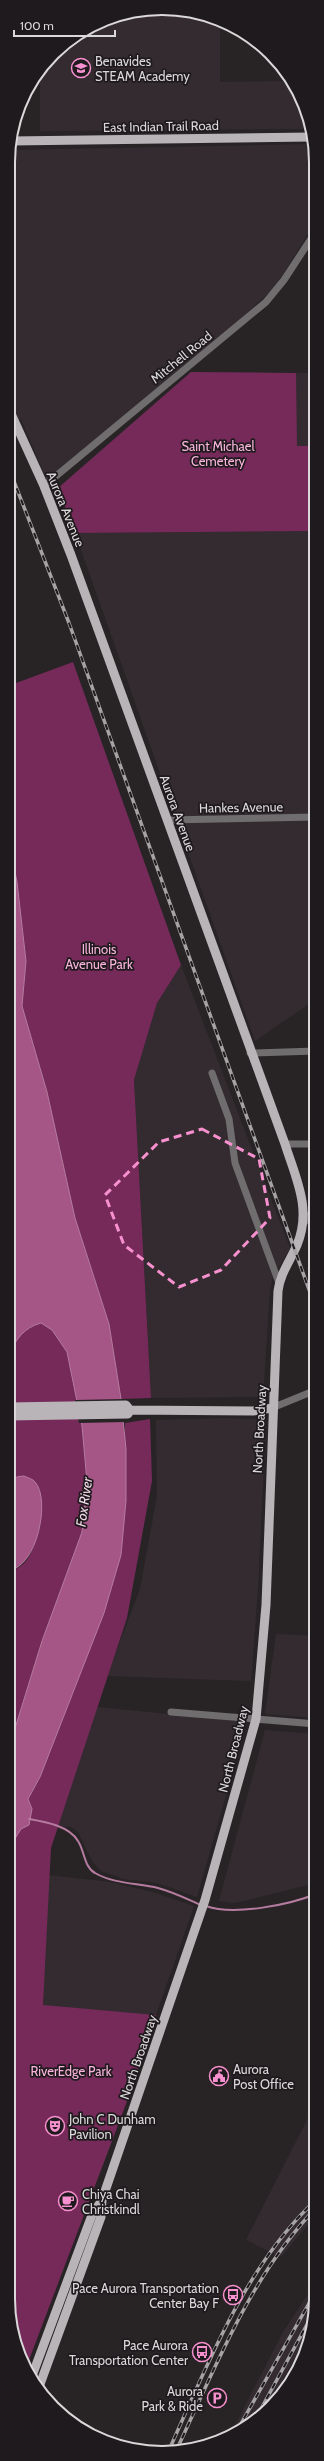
<svg xmlns="http://www.w3.org/2000/svg" width="324" height="2461" viewBox="0 0 324 2461" font-family="Cabin,sans-serif">
<style>
.built{fill:#342b30}
.green{fill:#752a5a}
.water{fill:#a65587;stroke:#b67ca0}
.pier{fill:#282426}
.lines{fill:none;stroke-linecap:round;stroke-linejoin:round}
.stream{stroke:#b67ca0;stroke-width:2}
.minor{stroke:#6f6d6e;stroke-width:7}
.major{stroke:#b9b4b7;stroke-width:9}
.rail-casing{stroke:#a6a3a5;stroke-width:3.5}
.rail{stroke:#1f1a1d;stroke-width:2;stroke-dasharray:6;stroke-linecap:butt}
.marked{fill:none;stroke:#f790ce;stroke-width:3;stroke-dasharray:8 5;stroke-linejoin:round}
.labels{text-anchor:middle;stroke-width:3.5;stroke-linejoin:round;paint-order:stroke}
.poi-label{font-size:13px;fill:#dbd8da;stroke:#1f1a1d;text-anchor:start}
.street-label{font-size:13px;fill:#dbd8da;stroke:#1f1a1d}
.park-label{font-size:13px;fill:#f8b4db;stroke:#1f1a1d}
.water-label{font-size:14px;font-style:italic;fill:#f2dae7;stroke:#1f1a1d}
.rim{fill:none;stroke:#dbd8da;stroke-width:2}
</style>
<rect width="100%" height="100%" fill="#282426"/>
<path class="built" d="M172,8L220,21V82L290,81L304,102L303,129L40,131V73L61,46L113,16Z
M314,144L316,221L275,287L232,327L48,483L21,419L8,424L9,150Z
M296,373H316V446H296Z
M316,531V999L255,1041L75,533Z
M181,965L290,1248L272,1280L270,1289L263,1397L151,1398L134,1080L157,1003Z
M225,1418L266,1420L258,1589L251,1681L107,1676L140,1589L157,1496L156,1420Z
M276,1634L316,1636V1718L265,1714Z
M97,1707L247,1722L197,1897L157,1883L124,1879L101,1871L92,1861L78,1832L71,1827L58,1826Z
M265,1730L316,1734V1883L235,1903L219,1901Z
M47,1875L110,1882L156,1893L194,1906L156,2015L43,2006Z
M316,2102V2215L281,2257L246,2240Z
M316,2282V2309L310,2331L263,2415L231,2433L283,2332Z"/>
<path class="green" d="M191,372L296,373L297,446H316V531L75,533L58,488Z
M73,662L181,965L157,1003L134,1080L151,1398L121,1399L109,1324L75,1218L47,1092L22,1006L26,961L17,882L8,838V686Z
M41,1323L52,1330L67,1352L82,1426L87,1482L82,1532L42,1641L8,1751V1570C31,1570 35,1541 40,1524L10,1486L8,1488V1355C17,1339 23,1328 41,1323Z
M150,1419L152,1481L127,1618L51,1848L43,2005L156,2015L126,2104L26,2368L20,2358L8,2299V1850L21,1829L29,1825L32,1809L28,1799L40,1777L121,1555L125,1423Z"/>
<path class="water" d="M8,838L17,882L26,961L22,1006L47,1092L75,1218L109,1324L121,1399L126,1449V1501L121,1555L104,1613L40,1777L28,1799L32,1809L29,1825L21,1829L8,1850V1751L42,1641L82,1532L87,1482L82,1426L67,1352L52,1330L41,1323C23,1328 17,1339 8,1355Z
M24,1476C28,1478 33,1479 35,1482C51,1499 37,1569 8,1570V1488C15,1480 10,1477 24,1476Z"/>
<path class="pier" d="M124,1399L126,1422L79,1423L75,1400Z"/>
<g class="lines">
<path class="stream" d="M29,1819C46,1822 69,1826 78,1841C85,1852 84,1867 95,1873C114,1884 138,1883 158,1888C173,1892 187,1899 201,1905
M206,1906C233,1916 289,1905 316,1894"/>
<path class="minor" d="M44,486L266,302L284,280L316,231
M167,820L316,817
M250,1053L316,1051
M212,1073L229,1119L235,1163L279,1283
M285,1144H316
M304,1213L316,1230
M272,1408L316,1390
M171,1712L316,1724"/>
<path class="major" d="M11,141L312,137
M8,407L44,486L71,555L285,1144C296,1179 312,1209 297,1245C290,1261 280,1274 278,1291L266,1605L256,1719L205,1900L102,2200L92,2215L32,2376
M8,1407L126,1405L130,1410
M130,1410L253,1411L272,1408
M8,1416L128,1414L130,1410
M39,2387L101,2217L102,2200"/>
<defs>
<path id="rail" d="M8,466L69,623L316,1309
M255,2420L316,2308
M238,2429L316,2291
M177,2449C216,2366 251,2275 316,2208
M169,2450C207,2366 246,2264 316,2200"/>
</defs>
<use href="#rail" class="rail-casing"/>
<use href="#rail" class="rail"/>
</g>
<path class="marked" d="M202,1129L259,1159L270,1218L221,1270L179,1287L124,1245L105,1195L159,1142Z"/>
<defs>
<symbol id="school-ring" viewBox="-11 -11 22 22"><circle r="9.5" fill="#1f1a1d" stroke="#f790ce" stroke-width="1.5"/><path d="M0-5L7-2L0 1L-7-2ZM-4 1L0 2.5L4 1V4Q0 6-4 4Z" fill="#f790ce"/></symbol>
<symbol id="civic-ring" viewBox="-11 -11 22 22"><circle r="9.5" fill="#1f1a1d" stroke="#f790ce" stroke-width="1.5"/><path d="M-.6-6.5H3V-4.5H.6V-3L4-1V1h2V6H-6V1h2V-1L-.6-3ZM-1.2 2.5V6h2.4V2.5Z" fill="#f790ce"/></symbol>
<symbol id="theatre-ring" viewBox="-11 -11 22 22"><circle r="9.5" fill="#1f1a1d" stroke="#f790ce" stroke-width="1.5"/><path d="M-5-5.5Q0-4 5-5.5V0Q5 5 0 6Q-5 5-5 0ZM-3.3-2.5H-1v1.5H-3.3ZM1-2.5H3.3v1.5H1ZM-2.8 1Q0 5.5 2.8 1Z" fill="#f790ce"/></symbol>
<symbol id="cafe-ring" viewBox="-11 -11 22 22"><circle r="9.5" fill="#1f1a1d" stroke="#f790ce" stroke-width="1.5"/><path d="M-5.5-4.5H6V0H3Q3 3.5 0 3.5H-2.5Q-5.5 3.5-5.5 0ZM3-3.2v2h1.7v-2ZM-6 4.5H4V6H-6Z" fill="#f790ce"/></symbol>
<symbol id="bus-ring" viewBox="-11 -11 22 22"><circle r="9.5" fill="#1f1a1d" stroke="#f790ce" stroke-width="1.5"/><path d="M-5-6H5V4H4V6H2V4H-2V6H-4V4H-5ZM-3.5-4V0h7V-4ZM-3.5 1.2v1.5H-2V1.2ZM2 1.2v1.5H3.5V1.2Z" fill="#f790ce"/></symbol>
<symbol id="parking-ring" viewBox="-11 -11 22 22"><circle r="9.5" fill="#1f1a1d" stroke="#f790ce" stroke-width="1.5"/><path d="M-3.5-5.5H1a3.5 3.5 0 0 1 0 7H-1V5.5H-3.5ZM-1-3.4V-.6H.8a1.4 1.4 0 0 0 0-2.8Z" fill="#f790ce"/></symbol>
</defs>
<g fill-rule="evenodd">
<use href="#school-ring" x="70" y="57" width="22" height="22"/>
<use href="#civic-ring" x="208" y="2065" width="22" height="22"/>
<use href="#theatre-ring" x="44" y="2115" width="22" height="22"/>
<use href="#cafe-ring" x="57" y="2190" width="22" height="22"/>
<use href="#bus-ring" x="222" y="2284" width="22" height="22"/>
<use href="#bus-ring" x="191" y="2341" width="22" height="22"/>
<use href="#parking-ring" x="206" y="2387" width="22" height="22"/>
</g>
<g class="labels">
<g class="poi-label">
<text x="95" y="66">Benavides<tspan x="95" dy="15">STEAM Academy</tspan></text>
<text x="233" y="2074">Aurora<tspan x="233" dy="15">Post Office</tspan></text>
<text x="69" y="2124">John C Dunham<tspan x="69" dy="15">Pavilion</tspan></text>
<text x="82" y="2199">Chiya Chai<tspan x="82" dy="15">Christkindl</tspan></text>
<text x="219" y="2293" text-anchor="end">Pace Aurora Transportation<tspan x="219" dy="15">Center Bay F</tspan></text>
<text x="188" y="2350" text-anchor="end">Pace Aurora<tspan x="188" dy="15">Transportation Center</tspan></text>
<text x="203" y="2396" text-anchor="end">Aurora<tspan x="203" dy="15">Park &amp; Ride</tspan></text>
</g>
<g class="street-label">
<text transform="translate(161 126) rotate(-1)" y="5">East Indian Trail Road</text>
<text transform="translate(181 357) rotate(-39)" y="5">Mitchell Road</text>
<text transform="translate(66 509) rotate(68)" y="5">Aurora Avenue</text>
<text transform="translate(241 807) rotate(-1)" y="5">Hankes Avenue</text>
<text transform="translate(178 813) rotate(70)" y="5">Aurora Avenue</text>
<text transform="translate(259 1429) rotate(-87)" y="5">North Broadway</text>
<text transform="translate(233 1749) rotate(-76)" y="5">North Broadway</text>
<text transform="translate(138 2057) rotate(-71)" y="5">North Broadway</text>
</g>
<g class="park-label">
<text x="218" y="451">Saint Michael<tspan x="218" dy="15">Cemetery</tspan></text>
<text x="99" y="954">Illinois<tspan x="99" dy="15">Avenue Park</tspan></text>
<text x="71" y="2076">RiverEdge Park</text>
</g>
<g class="water-label">
<text transform="translate(84 1502) rotate(-82)" y="5">Fox River</text>
</g>
</g>
<path d="M0 0H324V2461H0ZM162 15H162A147 147 0 0 1 309 162V2299A147 147 0 0 1 162 2446H162A147 147 0 0 1 15 2299V162A147 147 0 0 1 162 15Z" fill="#1f1a1d" fill-rule="evenodd"/>
<path class="rim" d="M162 15H162A147 147 0 0 1 309 162V2299A147 147 0 0 1 162 2446H162A147 147 0 0 1 15 2299V162A147 147 0 0 1 162 15Z"/>
<path d="M14 30v6h101v-6" fill="none" stroke="#dbd8da" stroke-width="2"/>
<text x="20" y="30" font-size="12" fill="#dbd8da" stroke="#1f1a1d" stroke-width="3" paint-order="stroke">100 m</text>
</svg>
